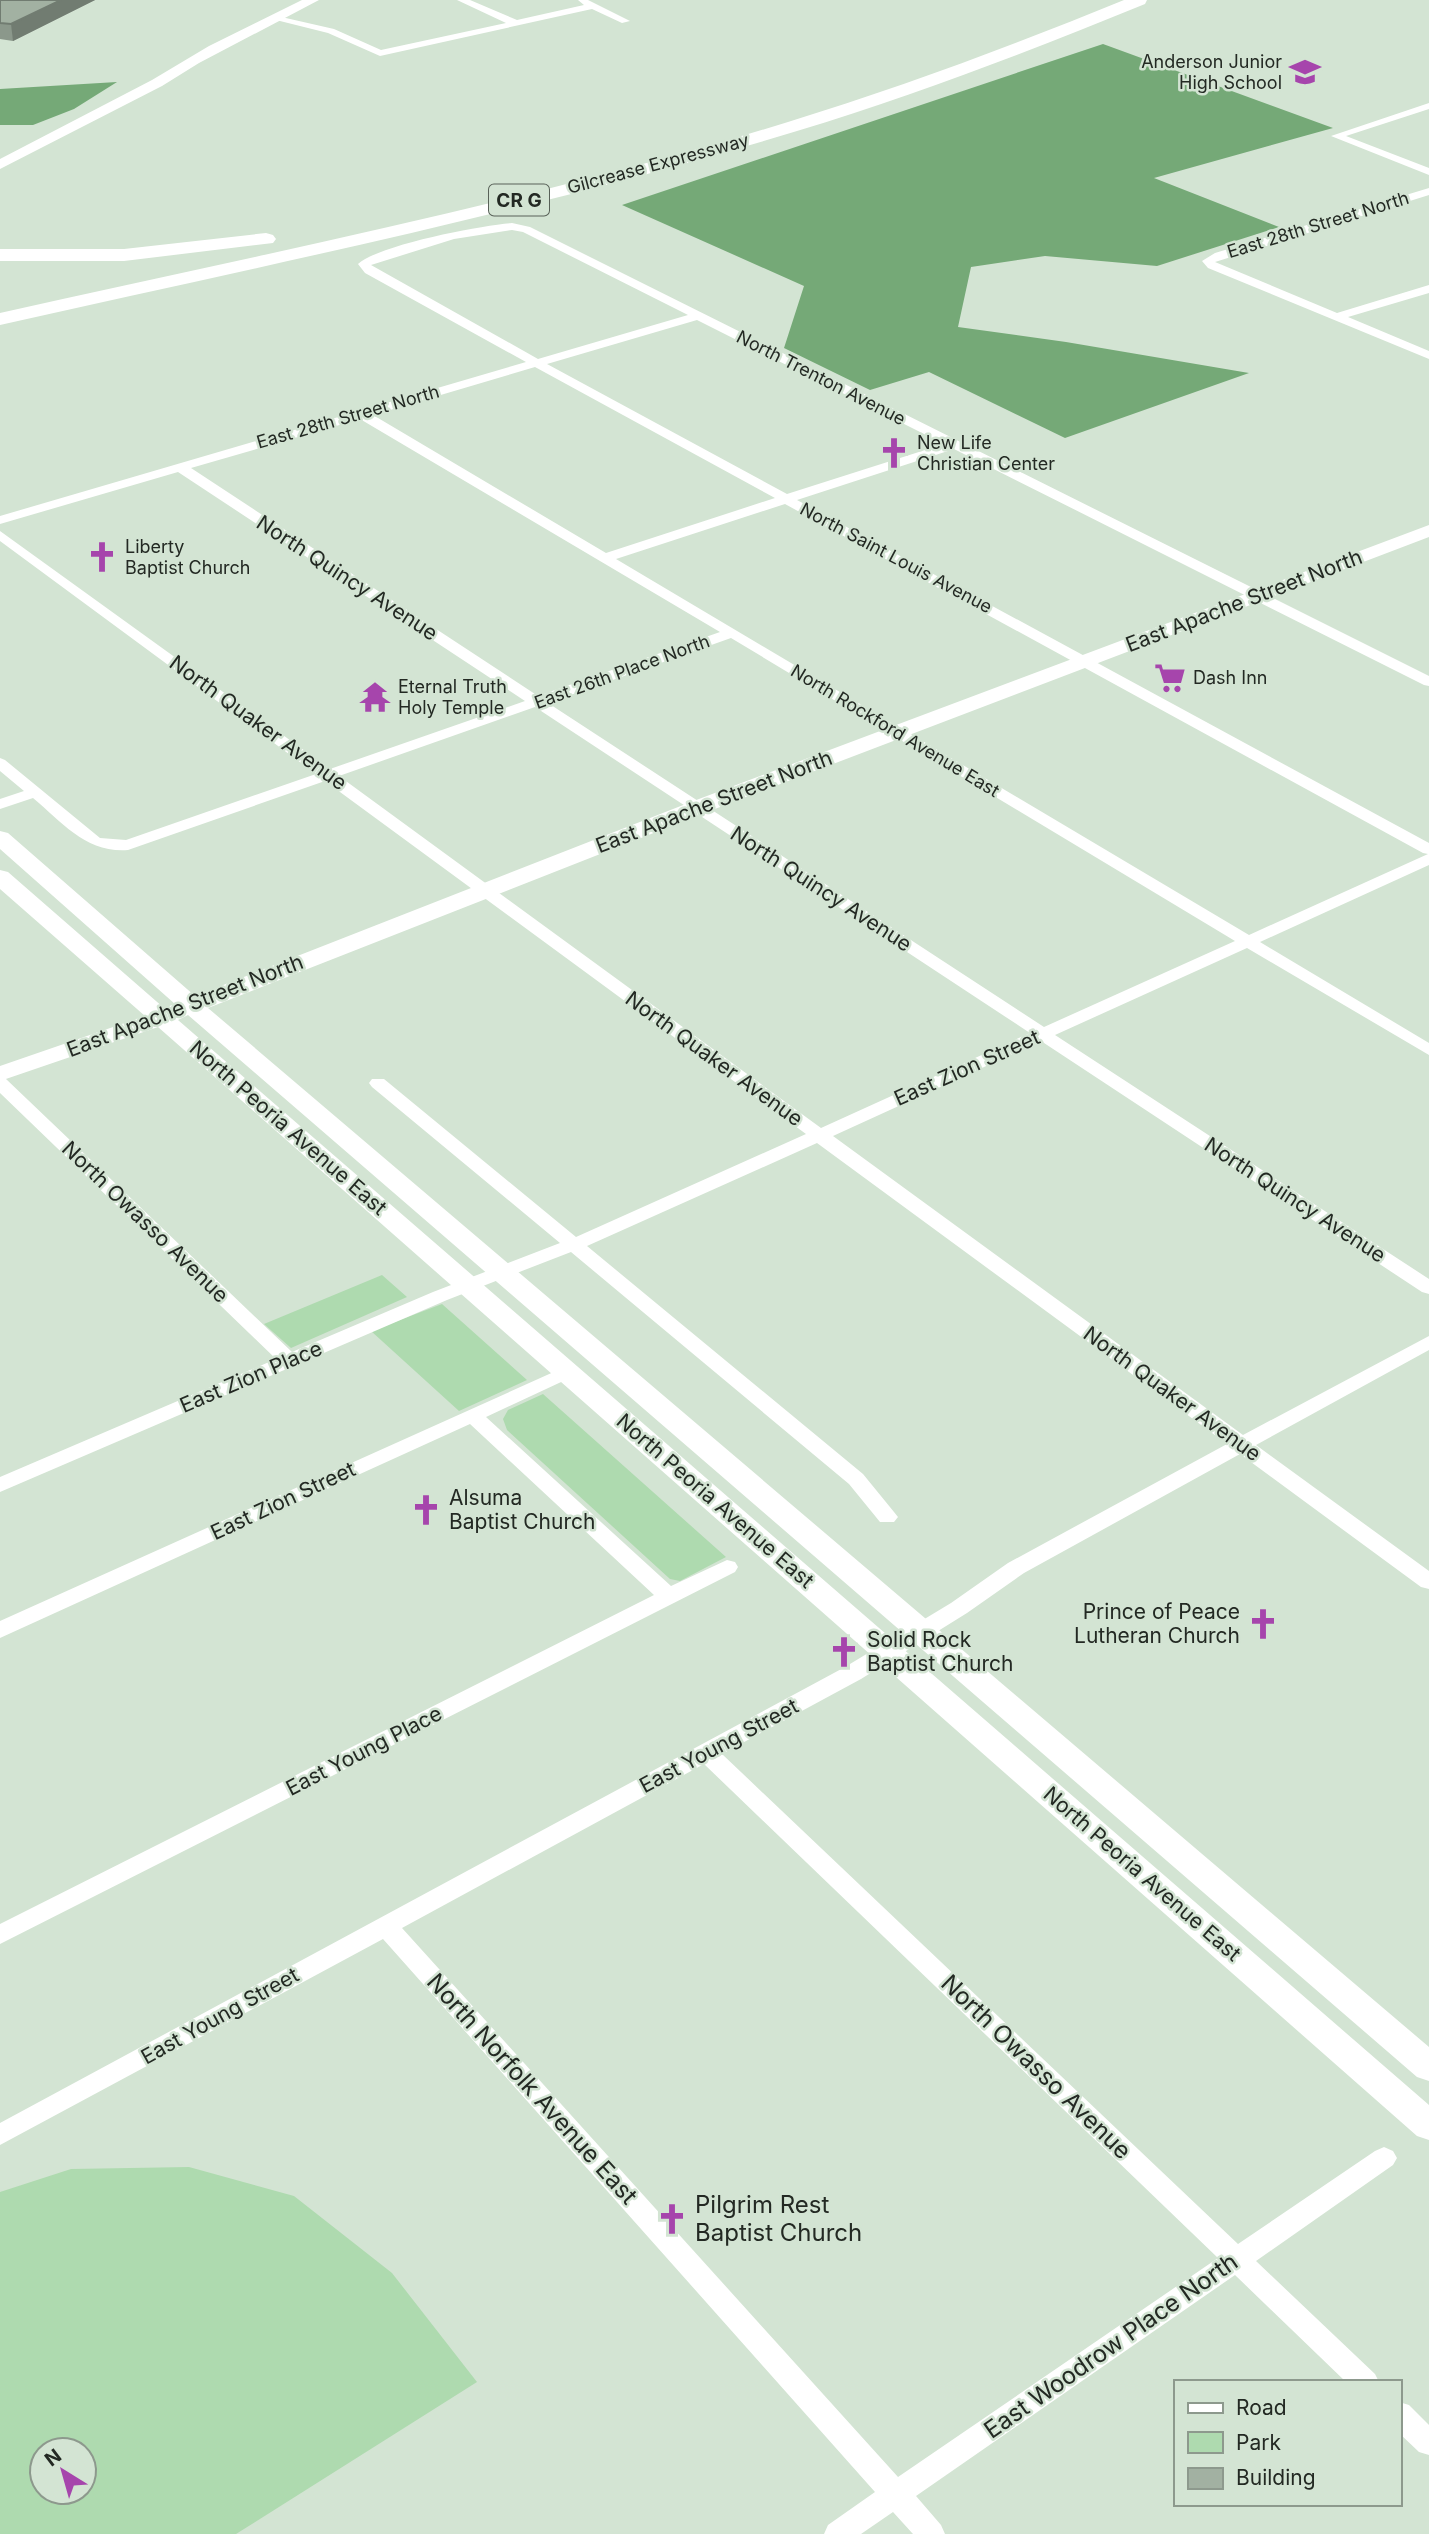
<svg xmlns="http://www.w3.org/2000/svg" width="1429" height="2534" viewBox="0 0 1429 2534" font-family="Inter,sans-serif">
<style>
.green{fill:#aedaaf;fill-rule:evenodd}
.forest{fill:#75a977}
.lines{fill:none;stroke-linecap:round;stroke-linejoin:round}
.street{fill:#fff;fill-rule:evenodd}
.secondary{fill:#fff;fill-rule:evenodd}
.highway{fill:#fff;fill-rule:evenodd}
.wall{fill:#8b988b}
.shaded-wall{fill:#717c71}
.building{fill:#a2b1a2;stroke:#717c71;stroke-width:2}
.labels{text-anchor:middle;stroke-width:5;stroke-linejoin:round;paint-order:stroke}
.far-poi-label{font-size:18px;fill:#232923;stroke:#d3e4d3;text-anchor:start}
.far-street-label{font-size:18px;fill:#232923;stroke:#d3e4d3}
.shield{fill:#d3e4d3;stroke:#586158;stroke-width:2}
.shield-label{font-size:19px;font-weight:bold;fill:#232923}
.street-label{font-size:21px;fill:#232923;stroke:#d3e4d3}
.poi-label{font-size:21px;fill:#232923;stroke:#d3e4d3;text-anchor:start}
.near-street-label{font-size:24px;fill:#232923;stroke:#d3e4d3}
.near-poi-label{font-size:24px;fill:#232923;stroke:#d3e4d3;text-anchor:start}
</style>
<rect width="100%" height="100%" fill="#d3e4d3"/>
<path class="green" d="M382,1275L407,1297L291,1348L264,1324Z
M442,1304L527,1380L459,1411L371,1331Z
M543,1394L726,1557L680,1581L670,1579L507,1430L503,1419L508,1410Z
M189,2167L294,2196L392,2273L477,2382L236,2534H0V2192L71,2169ZM42,2450H84V2492H42Z"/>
<path class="forest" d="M1103,44L1333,128L1154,178L1279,227L1157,266L1045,256L971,267L958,327L1066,342L1249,373L1065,438L929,372L870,390L784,348L804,286L622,205Z
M117,82L74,109L33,125H0V89Z"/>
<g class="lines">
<path class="street" d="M457,0H470L517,20L584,5L578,0H588L630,21L622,23L592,9L380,56L328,33L272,19L277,16L334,29L381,50L506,23Z
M1429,103V109L1346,136L1429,168V175L1331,136Z
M1429,188V195L1215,262L1337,313L1429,285V293L1348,317L1429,351V359L1208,268L1202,261L1215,253Z
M512,223L530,227L1429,676V686L1424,685L954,449L797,500L1429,843V865L1260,942L1429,1043V1055L1247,948L1055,1035L1429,1279V1294L1422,1292L1041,1041L833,1136L1243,1435L1429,1336V1350L1256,1445L1429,1571V1589L1421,1587L1240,1454L1024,1573L967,1613L861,1679L722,1754L1238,2244L1375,2151L1384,2147L1393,2151L1397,2158L1393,2165L1256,2261L1375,2374L1379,2382H1346L1235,2275L916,2496L941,2525L945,2534H913L893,2512L861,2534H824L828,2525L875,2492L383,1939L0,2145V2123L845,1667L951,1603L1008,1563L1227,1444L817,1143L587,1246L863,1474L894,1512L898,1517L894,1522H880L849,1484L571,1252L447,1300L0,1492V1477L276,1359L0,1093V1078L6,1079L292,1352L433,1292L560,1243L372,1087L369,1083L372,1079H384L576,1237L806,1134L325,781L128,850C86,853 63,823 33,798L0,809V799L24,791L0,771V758L5,760L100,838L126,840L316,774L0,541V531L330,769L525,701L178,472L0,524V516L526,362L365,273L358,264C378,245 482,225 512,223ZM512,230L523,232L688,315L538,359L371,265L454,239ZM697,320L944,444L787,494L547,364ZM535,367L775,498L606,553L373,415ZM360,419L720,632L538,696L191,468ZM785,504L1423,853L1428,854L1249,935L616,559ZM731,638L1235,941L1044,1027L548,703ZM535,707L1030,1033L821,1128L339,776ZM704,1764L1218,2258L898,2477L402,1928Z
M567,1366L574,1368L577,1372L574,1376L486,1417L671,1586L727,1560L735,1562L738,1567L735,1572L0,1944V1924L654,1595L470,1424L0,1638V1621Z
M1399,2402L1409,2405L1429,2425V2455L1419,2452L1399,2433Z"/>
<path class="secondary" d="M302,0H319L199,63L162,86L0,169V159L152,80L209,46Z
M1429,525V537L707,812L208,1008L1429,2047V2081L1417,2077L188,1015L178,1020L1429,2105V2140L1417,2136L158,1027L0,1081V1066L145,1016L0,889V870L8,872L164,1008L175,1004L0,849V831L8,833L195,996L691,802Z"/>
<path class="highway" d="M1124,0H1147L1145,4C1030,51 915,95 797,131C535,211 266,265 0,325V313C263,254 530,202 788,122C902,87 1014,45 1124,0Z
M266,233L273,235L276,239L273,243L124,261H0V249H124Z"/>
</g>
<path class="wall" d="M0,0H95L13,41L0,39Z"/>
<path class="shaded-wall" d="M61,0H95L13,41L11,24Z"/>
<path class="building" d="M0,0H61L11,24L0,23Z"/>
<defs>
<symbol id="school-bare" viewBox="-9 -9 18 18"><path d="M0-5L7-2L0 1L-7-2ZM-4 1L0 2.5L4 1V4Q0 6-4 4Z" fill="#a645ac" stroke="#d3e4d3" stroke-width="2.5" paint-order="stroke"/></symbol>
<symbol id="church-bare" viewBox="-9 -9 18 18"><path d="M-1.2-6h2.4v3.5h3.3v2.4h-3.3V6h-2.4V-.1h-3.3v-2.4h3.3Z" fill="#a645ac" stroke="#d3e4d3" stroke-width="2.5" paint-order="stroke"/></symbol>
<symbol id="supermarket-bare" viewBox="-9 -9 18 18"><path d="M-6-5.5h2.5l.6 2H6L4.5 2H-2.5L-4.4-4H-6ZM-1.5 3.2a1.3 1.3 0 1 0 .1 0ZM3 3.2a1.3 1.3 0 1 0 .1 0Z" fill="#a645ac" stroke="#d3e4d3" stroke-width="2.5" paint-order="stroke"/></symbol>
<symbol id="temple-bare" viewBox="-9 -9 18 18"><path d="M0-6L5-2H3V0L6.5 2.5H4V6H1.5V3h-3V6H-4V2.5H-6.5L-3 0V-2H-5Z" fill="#a645ac" stroke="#d3e4d3" stroke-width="2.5" paint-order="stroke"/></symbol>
</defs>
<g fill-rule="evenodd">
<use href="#school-bare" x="1283" y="50" width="44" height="44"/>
<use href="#church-bare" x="872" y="431" width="44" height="44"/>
<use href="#church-bare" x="80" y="535" width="44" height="44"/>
<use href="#supermarket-bare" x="1148" y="656" width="44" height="44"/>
<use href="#temple-bare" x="353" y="675" width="44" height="44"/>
<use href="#church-bare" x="404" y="1488" width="44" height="44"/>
<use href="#church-bare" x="1241" y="1602" width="44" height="44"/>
<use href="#church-bare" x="822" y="1630" width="44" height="44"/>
<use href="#church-bare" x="650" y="2197" width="44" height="44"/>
</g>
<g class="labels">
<g class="far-poi-label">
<text x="1282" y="68" text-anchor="end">Anderson Junior<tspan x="1282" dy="21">High School</tspan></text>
<text x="917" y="449">New Life<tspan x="917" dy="21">Christian Center</tspan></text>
<text x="125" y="553">Liberty<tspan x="125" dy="21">Baptist Church</tspan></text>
<text x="1193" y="684">Dash Inn</text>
<text x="398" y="693">Eternal Truth<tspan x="398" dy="21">Holy Temple</tspan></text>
</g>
<g class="far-street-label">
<text transform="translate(658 164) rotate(-15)" y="6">Gilcrease Expressway</text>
<text transform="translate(1318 225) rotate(-17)" y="6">East 28th Street North</text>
<text transform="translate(821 378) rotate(27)" y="6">North Trenton Avenue</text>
<text transform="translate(348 417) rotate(-16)" y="6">East 28th Street North</text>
<text transform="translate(896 558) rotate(28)" y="6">North Saint Louis Avenue</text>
<text transform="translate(622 672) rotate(-20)" y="6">East 26th Place North</text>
<text transform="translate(895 731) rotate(31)" y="6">North Rockford Avenue East</text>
</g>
<rect class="shield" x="489" y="184.5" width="60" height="31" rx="5"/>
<g class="shield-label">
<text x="519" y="207">CR G</text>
</g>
<g class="street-label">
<text transform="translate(347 578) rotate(33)" y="7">North Quincy Avenue</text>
<text transform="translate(1244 601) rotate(-21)" y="7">East Apache Street North</text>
<text transform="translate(258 723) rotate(36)" y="7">North Quaker Avenue</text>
<text transform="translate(714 802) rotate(-21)" y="7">East Apache Street North</text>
<text transform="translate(821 889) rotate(33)" y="7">North Quincy Avenue</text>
<text transform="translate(185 1006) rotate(-21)" y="7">East Apache Street North</text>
<text transform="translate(714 1059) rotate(36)" y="7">North Quaker Avenue</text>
<text transform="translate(967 1068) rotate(-24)" y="7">East Zion Street</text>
<text transform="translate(288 1128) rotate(41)" y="7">North Peoria Avenue East</text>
<text transform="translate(1295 1200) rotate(33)" y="7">North Quincy Avenue</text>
<text transform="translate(145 1222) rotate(44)" y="7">North Owasso Avenue</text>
<text transform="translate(251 1377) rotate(-23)" y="7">East Zion Place</text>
<text transform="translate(1172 1394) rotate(36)" y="7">North Quaker Avenue</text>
<text transform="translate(283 1501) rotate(-25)" y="7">East Zion Street</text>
<text transform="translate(715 1501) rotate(41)" y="7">North Peoria Avenue East</text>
<text transform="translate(719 1746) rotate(-28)" y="7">East Young Street</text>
<text transform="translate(364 1751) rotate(-27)" y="7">East Young Place</text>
<text transform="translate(1142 1874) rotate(41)" y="7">North Peoria Avenue East</text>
<text transform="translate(220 2016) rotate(-29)" y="7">East Young Street</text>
</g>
<g class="poi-label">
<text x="449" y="1505">Alsuma<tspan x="449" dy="24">Baptist Church</tspan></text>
<text x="1240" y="1619" text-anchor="end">Prince of Peace<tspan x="1240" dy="24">Lutheran Church</tspan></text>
<text x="867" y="1647">Solid Rock<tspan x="867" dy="24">Baptist Church</tspan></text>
</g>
<g class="near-street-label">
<text transform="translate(1036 2067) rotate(44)" y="8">North Owasso Avenue</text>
<text transform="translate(532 2089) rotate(48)" y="8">North Norfolk Avenue East</text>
<text transform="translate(1111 2346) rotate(-35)" y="8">East Woodrow Place North</text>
</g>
<g class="near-poi-label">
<text x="695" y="2213">Pilgrim Rest<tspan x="695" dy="28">Baptist Church</tspan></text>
</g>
</g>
<rect x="1174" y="2380" width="228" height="126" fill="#d3e4d3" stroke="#8d998d" stroke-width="2"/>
<rect x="1188" y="2403" width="35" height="10" fill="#ffffff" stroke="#8d998d" stroke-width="2"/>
<text x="1236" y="2415" font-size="21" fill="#232923">Road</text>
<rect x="1188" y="2432" width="35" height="21" fill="#aedaaf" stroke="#8d998d" stroke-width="2"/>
<text x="1236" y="2450" font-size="21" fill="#232923">Park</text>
<rect x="1188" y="2468" width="35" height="21" fill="#a2b1a2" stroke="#8d998d" stroke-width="2"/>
<text x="1236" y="2485" font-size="21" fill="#232923">Building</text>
<g transform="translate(63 2471) rotate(323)"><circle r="33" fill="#d3e4d3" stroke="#8d998d" stroke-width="2"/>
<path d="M0-5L12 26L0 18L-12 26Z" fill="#a645ac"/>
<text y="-10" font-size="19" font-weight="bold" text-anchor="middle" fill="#232923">N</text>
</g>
</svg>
